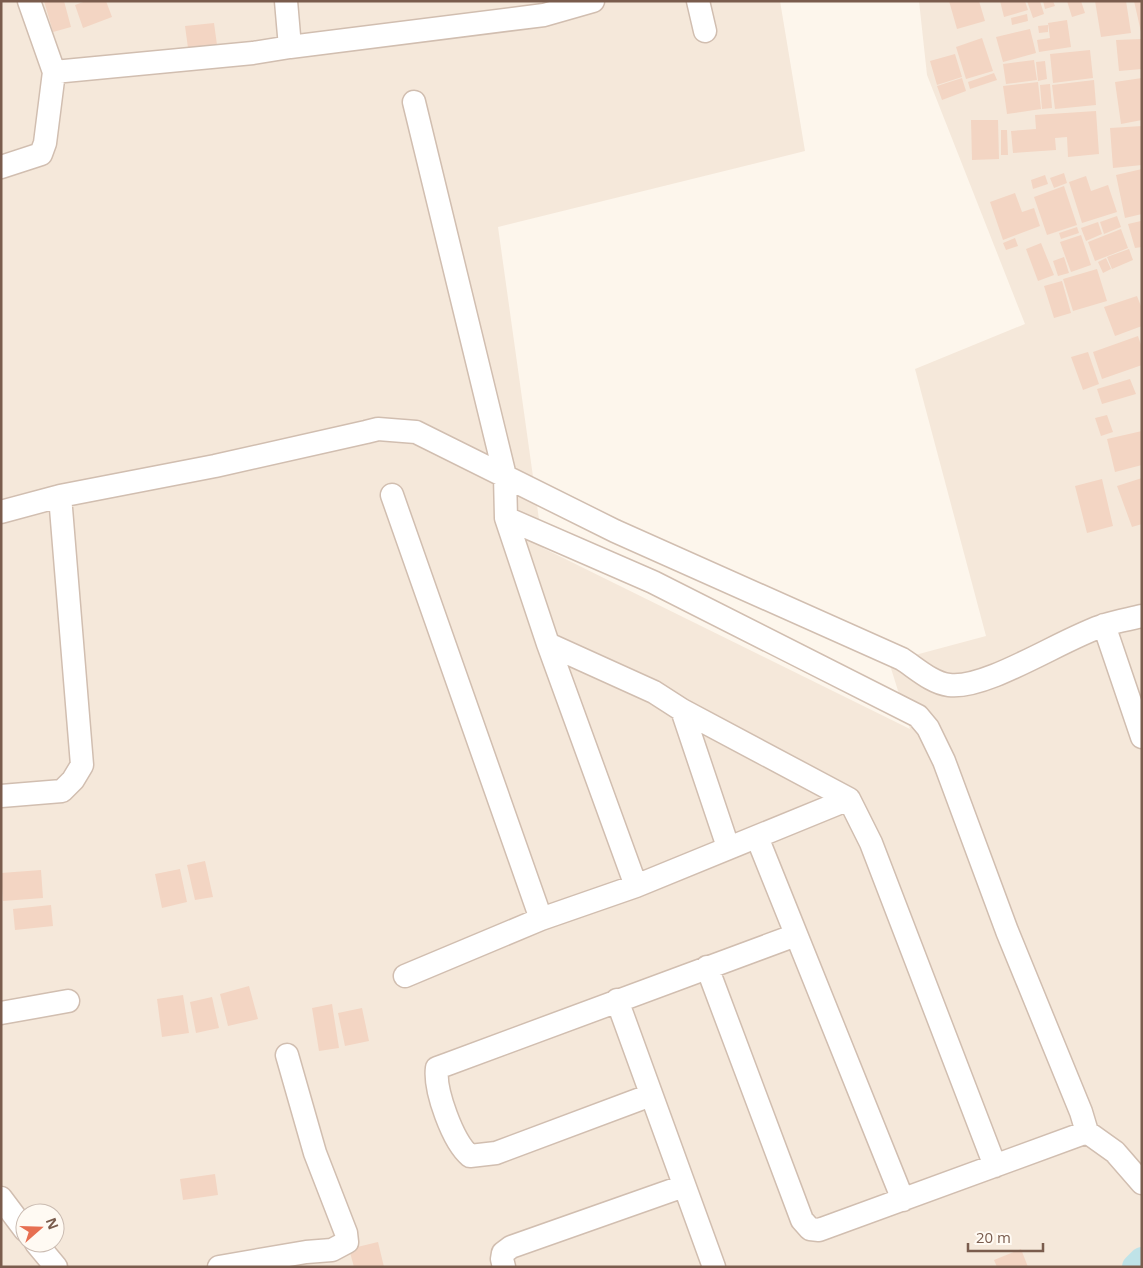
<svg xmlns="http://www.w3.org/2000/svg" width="1143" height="1268" viewBox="0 0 1143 1268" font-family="'Open Sans',sans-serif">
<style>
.residential{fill:#f5e8da;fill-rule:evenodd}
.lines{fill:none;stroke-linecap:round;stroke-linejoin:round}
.canal{stroke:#bfe3e8;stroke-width:26}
.building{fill:#f3d5c3}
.street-casing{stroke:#d1beb0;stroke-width:25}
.street{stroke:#fff;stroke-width:22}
</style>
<rect width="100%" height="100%" fill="#fdf6ec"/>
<path class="residential" d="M1,1H780L805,151L498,227L543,548L910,729L889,662L986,636L915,369L1025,324L927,75L919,1H1142V1267H1ZM25,1213H55V1243H25Z"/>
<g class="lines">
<path class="canal" d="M1135,1267L1142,1260"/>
</g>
<path class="building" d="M44,1H64L71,27L53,32Z
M86,1H106L112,17L83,28L75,5Z
M949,1H979L985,21L957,29Z
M1000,1H1025L1028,10L1004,17Z
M1027,1H1040L1044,14L1033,18Z
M1043,1H1053L1055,6L1045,9Z
M1067,1H1081L1085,13L1072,17Z
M1095,1H1126L1131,33L1101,37Z
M1134,1H1142V32H1141Z
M1027,14L1028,21L1012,25L1011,18Z
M1067,20L1071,47L1039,52L1037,40L1050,38L1048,23Z
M214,23L217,45L188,48L185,26Z
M1048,25V32L1039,33L1038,26Z
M1030,29L1036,53L1003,62L996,37Z
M982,38L993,71L966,79L956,47Z
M1142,39V69L1119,71L1116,40Z
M1090,50L1093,78L1053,83L1050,54Z
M955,54L962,77L937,85L930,61Z
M1034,60L1037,80L1006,84L1003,64Z
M1045,61L1047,79L1038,81L1036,62Z
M994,73L997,80L970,89L968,82Z
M962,78L966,91L942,100L937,86Z
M1142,78V120L1121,124L1115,82Z
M1094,80L1096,105L1055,109L1052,85Z
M1038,82L1041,109L1007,114L1003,86Z
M1050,84L1052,108L1042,109L1040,85Z
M1096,111L1099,154L1068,157L1067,137L1055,138L1056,150L1013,153L1011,131L1036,129L1035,115Z
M971,120H998L999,159L972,160Z
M1142,126V165L1113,168L1110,128Z
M1001,130H1007L1008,155H1001Z
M1142,169V214L1125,218L1116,175Z
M1064,173L1067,183L1054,188L1050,178Z
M1045,175L1048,184L1033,189L1031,180Z
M1086,176L1091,191L1108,185L1117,212L1082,223L1069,182Z
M1064,186L1077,225L1047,235L1034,197Z
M1015,193L1022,212L1034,208L1040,226L1003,240L990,202Z
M1117,216L1121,227L1104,234L1100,222Z
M1141,221L1142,247L1135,248L1128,224Z
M1098,222L1102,234L1086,241L1081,228Z
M1077,227L1079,233L1061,239L1059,233Z
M1121,229L1128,248L1095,261L1088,242Z
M1081,235L1091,265L1071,272L1060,242Z
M1015,238L1018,246L1006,250L1003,243Z
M1041,243L1054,275L1038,281L1026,249Z
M1129,249L1133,260L1112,269L1107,257Z
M1064,257L1069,273L1058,276L1053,261Z
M1106,258L1111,269L1103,273L1098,262Z
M1097,269L1107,301L1073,311L1063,279Z
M1062,281L1071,313L1054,318L1044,286Z
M1137,296L1142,309V326L1115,336L1104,307Z
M1138,336L1142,348V365L1102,379L1093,352Z
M1088,352L1099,384L1083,390L1071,357Z
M1130,379L1136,394L1102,404L1097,389Z
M1107,415L1113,432L1101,436L1095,418Z
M1142,431V465L1115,472L1107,439Z
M1142,478V524L1132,527L1117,486Z
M1102,479L1113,526L1087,533L1075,486Z
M205,861L213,897L195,900L187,865Z
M180,869L187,902L162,908L155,874Z
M41,870L43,898L3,901L1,873Z
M51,905L53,926L15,930L13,909Z
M249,986L258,1019L228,1026L220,994Z
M183,995L189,1033L162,1037L157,999Z
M212,997L219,1028L196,1033L190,1002Z
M332,1004L339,1048L319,1051L312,1008Z
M362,1008L369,1041L345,1046L338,1013Z
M215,1174L218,1195L183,1200L180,1179Z
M378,1242L384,1267H354L349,1249Z
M1021,1249L1028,1267H997L994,1260Z"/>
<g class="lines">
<defs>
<path id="street" d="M698,1L705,31
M290,47L544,15L593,1
M54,72L253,53L290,47L286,1
M414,102L505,476L506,518L548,644L636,886
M1,167L41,154L45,143L54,72L29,1
M392,495L541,919
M1,512L60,496L215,466L366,432L378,429L416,432L615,531L902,659C916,668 932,683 949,685C987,690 1065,637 1105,625C1117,621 1130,619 1142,616
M506,518L653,582L918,716L928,728L944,761L1007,931L1081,1112L1087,1132L1115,1152L1142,1183
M1104,625L1142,737
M548,644L654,692L682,710L849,799L871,843L995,1166
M682,710L728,847
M1,796L62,791L73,780L82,765L60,496
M757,837L903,1200
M707,967L802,1220L810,1229L819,1230L1087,1132
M405,976L541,919L636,886L849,799
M617,1000L714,1267
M1,1013L68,1001
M651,1095L496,1153L470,1156C453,1142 434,1090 437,1068L448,1064L796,935
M1,1198L25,1230
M36,1243L56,1267
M219,1267L306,1252L332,1250L347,1242L346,1233L315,1153L287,1055
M504,1267L502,1259L503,1253L511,1247L684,1186"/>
</defs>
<use href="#street" class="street-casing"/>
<use href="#street" class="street"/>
</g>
<rect width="1143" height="1268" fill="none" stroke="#7a5c4d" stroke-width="5"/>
<g transform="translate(40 1228) rotate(70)"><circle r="24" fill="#fffaf3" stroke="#cabbb1"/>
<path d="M0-4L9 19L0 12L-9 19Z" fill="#e76f51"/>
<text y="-8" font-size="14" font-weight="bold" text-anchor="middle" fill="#7a5c4d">N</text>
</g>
<path d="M968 1243v8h75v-8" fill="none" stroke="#7a5c4d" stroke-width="2.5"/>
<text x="976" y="1243" font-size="15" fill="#7a5c4d" stroke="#fffaf3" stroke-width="4" paint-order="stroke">20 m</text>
</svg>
